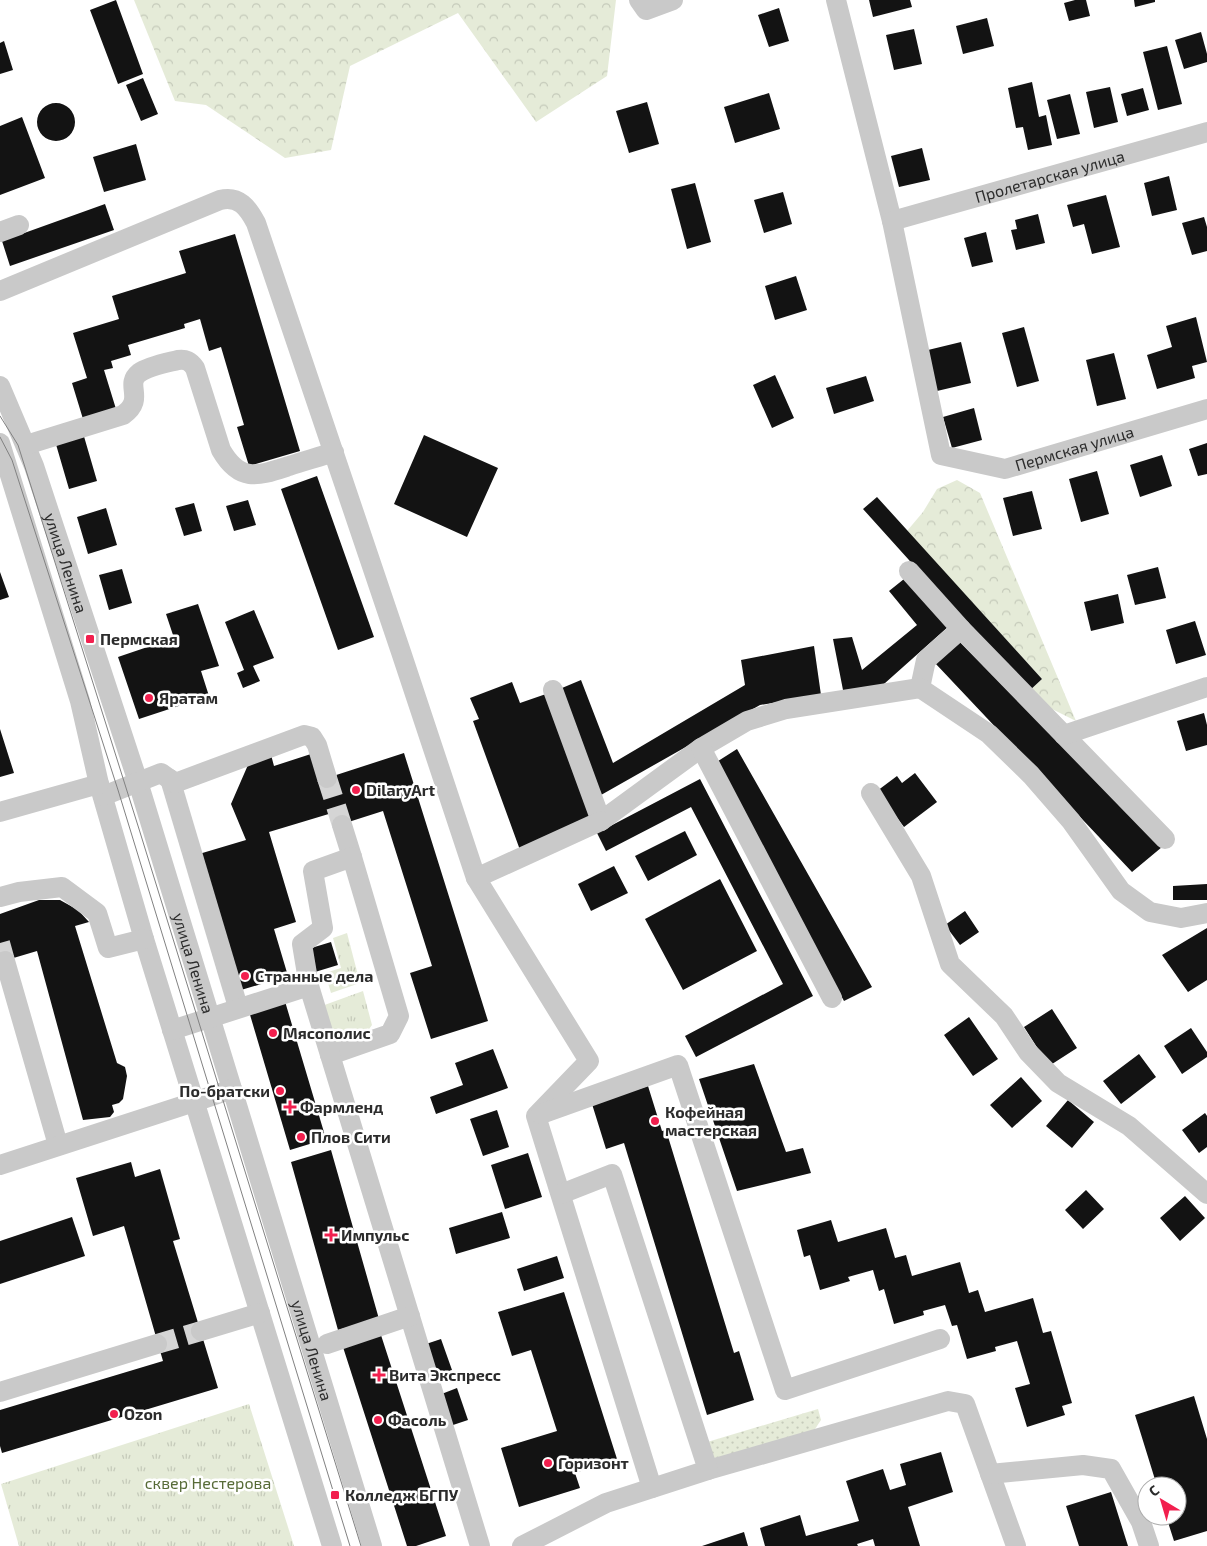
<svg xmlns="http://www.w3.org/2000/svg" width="1207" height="1546" viewBox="0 0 1207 1546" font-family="'Exo 2',sans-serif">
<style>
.grass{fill:url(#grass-dots)}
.forest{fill:url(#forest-crowns)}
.park{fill:url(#park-tufts)}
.building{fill:#131313}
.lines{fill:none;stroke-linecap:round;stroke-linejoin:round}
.minor-tunnel{stroke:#d5d5d5;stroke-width:20;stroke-dasharray:20 10;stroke-linecap:butt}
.minor{stroke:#c9c9c9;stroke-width:20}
.tram{stroke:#818181;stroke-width:1}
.poi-dot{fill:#f21f4e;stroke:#fff;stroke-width:2}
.labels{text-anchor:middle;stroke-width:5;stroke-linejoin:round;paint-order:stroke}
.street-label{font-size:16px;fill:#2c2c2c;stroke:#fff}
.poi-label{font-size:16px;font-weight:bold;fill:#2c2c2c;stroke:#fff;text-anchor:start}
.park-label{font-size:16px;fill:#576b37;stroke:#fff}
</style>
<defs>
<pattern id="grass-dots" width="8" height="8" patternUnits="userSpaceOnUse" patternTransform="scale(1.25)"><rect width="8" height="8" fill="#e5ebd8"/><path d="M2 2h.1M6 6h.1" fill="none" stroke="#c5caba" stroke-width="1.8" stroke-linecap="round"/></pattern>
<pattern id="forest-crowns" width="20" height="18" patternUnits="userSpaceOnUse" patternTransform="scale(1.25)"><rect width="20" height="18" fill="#e5ebd8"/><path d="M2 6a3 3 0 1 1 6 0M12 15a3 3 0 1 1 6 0" fill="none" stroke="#c5caba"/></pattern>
<pattern id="park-tufts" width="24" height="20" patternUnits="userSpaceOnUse" patternTransform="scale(1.25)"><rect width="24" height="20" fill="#e5ebd8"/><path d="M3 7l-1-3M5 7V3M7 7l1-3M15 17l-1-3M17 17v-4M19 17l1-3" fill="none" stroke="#c5caba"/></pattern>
</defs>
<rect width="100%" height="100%" fill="#fff"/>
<path class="grass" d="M818,1409L821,1420L811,1435L711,1466L704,1443Z"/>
<path class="forest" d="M134,0H616L607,76L536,122L458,13L350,66L331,150L285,158L206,105L175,101Z
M957,480L980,493L1076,721L1046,706L1028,692L1042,679L907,531L923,512L937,489Z"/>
<path class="park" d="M347,933L360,983L331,993L325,973L341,968L333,938Z
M363,991L372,1025L367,1032L329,1045L319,1007Z
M249,1404L294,1546H19L1,1484Z"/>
<path class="building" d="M116,0L143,74L118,84L90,10Z
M869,0H910L912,7L873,17Z
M1075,0H1086L1090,16L1069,21L1064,3Z
M1134,0H1155V2L1135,7Z
M779,8L789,41L769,47L758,15Z
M987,18L994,46L963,54L956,26Z
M914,29L922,64L894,70L886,35Z
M1201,32L1207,54V62L1184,69L1175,40Z
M4,41L13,70L0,74V43Z
M1167,46L1182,104L1158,110L1143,52Z
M143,78L158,114L141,121L126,85Z
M1032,82L1039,117L1046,115L1052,145L1028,150L1023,127L1016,128L1008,88Z
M1110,87L1118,122L1094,128L1086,92Z
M1143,88L1149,110L1127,116L1121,94Z
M769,93L780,129L735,143L724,107Z
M1070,94L1080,134L1057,139L1047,100Z
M647,102L659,144L629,153L616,111Z
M37 122a19 19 0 1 1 38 0a19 19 0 1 1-38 0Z
M22,117L45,178L0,195V126Z
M136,144L146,180L104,192L93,157Z
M922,148L930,180L899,187L891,156Z
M1169,176L1177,210L1152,216L1144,183Z
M695,183L711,242L687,249L671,189Z
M783,192L792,224L764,233L754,200Z
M1106,195L1120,247L1092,254L1084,224L1073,227L1067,205Z
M105,204L114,230L10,266L2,241Z
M1038,214L1045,243L1016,250L1011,230L1017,229L1015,220Z
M1204,217L1207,227V251L1192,255L1182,223Z
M986,232L993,262L972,267L964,238Z
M235,234L300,451L249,466L237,427L244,425L221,347L209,351L200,319L184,324L185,328L128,345L131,355L111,361L113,368L104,370L116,409L83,419L72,383L87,378L73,333L119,319L112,296L186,273L179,251Z
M796,276L807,310L775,320L765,286Z
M1196,317L1207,362L1192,366L1195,378L1157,389L1147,355L1172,347L1166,326Z
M1024,327L1039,381L1017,387L1002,333Z
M961,342L971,383L937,391L928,350Z
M1114,353L1126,399L1097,406L1086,360Z
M775,375L794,418L772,428L753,385Z
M866,376L874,401L834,414L826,388Z
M974,408L982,440L952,448L943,417Z
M83,433L97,481L69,489L55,441Z
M424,435L498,468L467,537L394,504Z
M1207,443V474L1198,476L1189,449Z
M1162,455L1172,486L1140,497L1130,465Z
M1097,471L1109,514L1081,522L1069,479Z
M317,476L374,637L338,650L281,489Z
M1032,491L1042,529L1013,536L1003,498Z
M877,497L1042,679L1028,692L863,509Z
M248,500L256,525L234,531L226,506Z
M194,503L202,531L184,536L175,508Z
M106,508L117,545L88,554L77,517Z
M1158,567L1166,598L1135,605L1127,575Z
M122,569L132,603L109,610L99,575Z
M0,572L9,597L0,600Z
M904,579L949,626L875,692L843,690L833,639L852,637L862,670L917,625L889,591Z
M1118,594L1124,623L1091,631L1084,602Z
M198,604L219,666L201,671L209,696L139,719L118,657L174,638L166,614Z
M254,610L274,658L253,666L260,681L243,688L237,673L244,670L225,622Z
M1195,621L1206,655L1176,664L1166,630Z
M960,642L1162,847L1132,872L935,663Z
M814,646L821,695L760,705L601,795L562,688L581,680L613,763L745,685L741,660Z
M512,682L520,703L546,694L593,823L520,850L473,721L479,719L470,698Z
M1204,713L1207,725V745L1186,751L1177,721Z
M0,729L14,773L0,777Z
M737,749L872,987L844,1001L715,763Z
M270,751L274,766L314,753L327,778L404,753L488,1021L431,1039L410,973L432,966L383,811L336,826L332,813L269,832L296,922L274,929L288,976L241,990L199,854L246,840L231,804L251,758Z
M915,773L937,802L904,827L877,791L897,776L902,783Z
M700,779L813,996L696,1057L685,1036L783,984L691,807L606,851L597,833Z
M685,831L697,855L648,881L635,856Z
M614,866L628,893L591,911L578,884Z
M720,879L757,951L683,990L645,919Z
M1207,884V900H1173V886Z
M39,900H60L78,910L89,922L75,926L117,1063L125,1067L127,1076L123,1099L119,1103L112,1105L114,1112L110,1117L83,1120L37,951L0,962V914Z
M965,911L979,932L960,945L945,925Z
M1207,928V980L1188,992L1162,955Z
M331,942L338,965L315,972L308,949Z
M284,998L326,1139L290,1150L248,1008Z
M1052,1009L1077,1048L1049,1066L1024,1027Z
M969,1017L998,1059L973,1076L944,1035Z
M1191,1028L1207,1052V1057L1182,1074L1164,1046Z
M493,1049L508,1088L436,1114L430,1097L463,1085L455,1063Z
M1139,1054L1156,1077L1121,1104L1103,1081Z
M754,1064L786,1152L803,1148L811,1173L737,1191L699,1079Z
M1021,1077L1042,1101L1012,1128L990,1105Z
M648,1086L662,1131L666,1130L734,1353L739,1351L754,1400L707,1415L624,1143L606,1149L592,1104Z
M1068,1100L1094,1122L1072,1148L1046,1126Z
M497,1110L509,1147L483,1156L470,1119Z
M1205,1113L1207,1116V1147L1199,1153L1182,1130Z
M331,1150L379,1319L338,1330L291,1162Z
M528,1153L542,1197L505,1209L491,1165Z
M131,1162L135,1177L160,1169L180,1239L173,1241L218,1388L2,1453L0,1446V1410L163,1361L124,1226L93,1236L76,1178Z
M1086,1190L1104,1209L1083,1229L1065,1210Z
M1185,1196L1205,1218L1180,1241L1160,1218Z
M502,1212L510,1238L456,1254L449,1228Z
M72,1217L85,1256L0,1284V1241Z
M831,1220L838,1242L886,1228L895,1258L906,1255L912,1276L960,1262L969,1293L978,1290L985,1312L1033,1298L1043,1333L1051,1331L1072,1403L1062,1406L1065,1415L1027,1427L1015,1388L1030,1384L1017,1341L995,1347L996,1351L967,1359L957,1325L952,1326L945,1305L923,1311L924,1315L894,1324L884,1289L879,1291L873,1270L848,1277L850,1281L820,1290L810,1255L804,1257L797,1230Z
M557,1256L564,1278L524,1291L517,1269Z
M564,1292L617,1459L575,1473L580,1488L519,1507L501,1448L557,1431L531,1350L512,1356L498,1312Z
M380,1332L446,1536L416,1546H407L342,1344Z
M441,1339L452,1370L433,1376L423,1345Z
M457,1388L468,1420L450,1426L439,1395Z
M1194,1396L1207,1439V1531L1174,1541L1166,1516H1177V1486H1157L1135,1415Z
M941,1452L953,1492L908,1507L920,1546H875L873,1539L857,1544L858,1546H765L760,1528L800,1515L806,1536L859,1521L846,1481L883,1469L890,1490L906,1485L900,1464Z
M1111,1492L1128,1546H1079L1066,1506Z
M744,1532L748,1546H702Z"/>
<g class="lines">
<path class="minor-tunnel" d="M327,778L342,825
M0,943L5,961
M157,1344L201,1331"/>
<g class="minor">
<path d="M639,0L646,10L673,0"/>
<path id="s1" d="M836,0L892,221L941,455L1005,469L1207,409"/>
<path id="s2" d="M892,221L1207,132"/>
<path d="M0,232L19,225"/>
<path d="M0,291L220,200C239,195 248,208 256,223L401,652L476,878L589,1061L536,1116L652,1488"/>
<path id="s3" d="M0,386L34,466L138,782L372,1546"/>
<path d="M0,443L80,701L99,784L144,939L332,1546"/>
<path d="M26,445L123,415C146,399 124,385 139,373C149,366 166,363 178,360C186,359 190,361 195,368L221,450C240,483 258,476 289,466C304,461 319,457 334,452"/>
<path d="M909,571L961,629L1165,839"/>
<path d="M920,688L926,660L961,629"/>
<path d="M553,690L601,821L701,748L747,721L786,709L920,688L989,734L1031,775L1071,821L1121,891L1150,912L1181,918L1207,913"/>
<path d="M1064,735L1207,687"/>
<path d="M701,748L832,998"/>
<path d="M170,779L238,1007"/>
<path d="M871,793L921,876L950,964L1004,1016L1028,1052L1058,1083L1129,1126L1207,1194"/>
<path d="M103,796L161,773L175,783L304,735L312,737L317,745L327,778"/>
<path d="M0,812L99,784"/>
<path d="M342,825L352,857"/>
<path d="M476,878L601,821"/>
<path d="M0,897L19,892L62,887L97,913L108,948L144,939"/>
<path d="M5,961L58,1145"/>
<path d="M309,986L302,944L323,928L313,871L352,857L399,1016L390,1034L330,1055"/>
<path d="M172,1030L309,986L480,1546"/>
<path d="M541,1114L678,1065L785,1390L940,1339"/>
<path d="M0,1165L194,1102L232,1089"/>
<path d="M201,1331L260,1313"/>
<path d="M327,1344L410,1316"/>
<path d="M0,1392L157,1344"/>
<path d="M708,1470L948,1401L965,1404L1016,1546"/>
<path d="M990,1474L1083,1465L1111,1469L1141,1522L1149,1546"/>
<path d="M522,1546L606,1503L708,1470L612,1174L561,1194"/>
</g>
<path class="tram" d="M0,416L18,445L139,829L361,1546
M0,437L12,460L118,790L350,1546"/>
</g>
<g class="poi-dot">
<rect x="85" y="634" width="10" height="10" rx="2.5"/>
<circle cx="149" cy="698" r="5"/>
<circle cx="356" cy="790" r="5"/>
<circle cx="245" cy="976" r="5"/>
<circle cx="273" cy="1033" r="5"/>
<circle cx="280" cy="1091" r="5"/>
<path d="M287.5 1099.5h5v5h5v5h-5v5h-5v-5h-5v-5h5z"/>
<circle cx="655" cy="1121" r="5"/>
<circle cx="301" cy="1137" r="5"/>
<path d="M328.5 1227.5h5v5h5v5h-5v5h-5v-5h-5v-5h5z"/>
<path d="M376.5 1367.5h5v5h5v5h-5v5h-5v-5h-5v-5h5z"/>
<circle cx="114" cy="1414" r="5"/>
<circle cx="378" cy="1420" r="5"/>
<circle cx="548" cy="1463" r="5"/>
<rect x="330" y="1490" width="10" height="10" rx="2.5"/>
</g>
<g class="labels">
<g class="street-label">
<text dy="6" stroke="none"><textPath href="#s2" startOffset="164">Пролетарская улица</textPath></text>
<text dy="6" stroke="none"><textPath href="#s1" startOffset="605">Пермская улица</textPath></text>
<text dy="6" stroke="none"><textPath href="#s3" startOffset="189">улица Ленина</textPath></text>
<text dy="6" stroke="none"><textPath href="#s3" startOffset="609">улица Ленина</textPath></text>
<text dy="6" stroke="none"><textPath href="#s3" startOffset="1014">улица Ленина</textPath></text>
</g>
<g class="poi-label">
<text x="100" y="645">Пермская</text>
<text x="159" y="704">Яратам</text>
<text x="366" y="796">DilaryArt</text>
<text x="255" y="982">Странные дела</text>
<text x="283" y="1039">Мясополис</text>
<text x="270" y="1097" text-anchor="end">По-братски</text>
<text x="300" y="1113">Фармленд</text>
<text x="665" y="1118">Кофейная<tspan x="665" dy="18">мастерская</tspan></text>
<text x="311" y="1143">Плов Сити</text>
<text x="341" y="1241">Импульс</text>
<text x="389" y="1381">Вита Экспресс</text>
<text x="124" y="1420">Ozon</text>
<text x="388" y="1426">Фасоль</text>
<text x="558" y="1469">Горизонт</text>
<text x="345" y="1501">Колледж БГПУ</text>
</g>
<g class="park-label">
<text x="208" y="1489">сквер Нестерова</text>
</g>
</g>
<g transform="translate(1162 1501) rotate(322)"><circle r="24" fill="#ffffff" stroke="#ababab"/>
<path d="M0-4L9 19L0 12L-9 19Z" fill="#f21f4e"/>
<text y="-8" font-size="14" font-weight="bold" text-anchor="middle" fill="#2c2c2c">С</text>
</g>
</svg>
